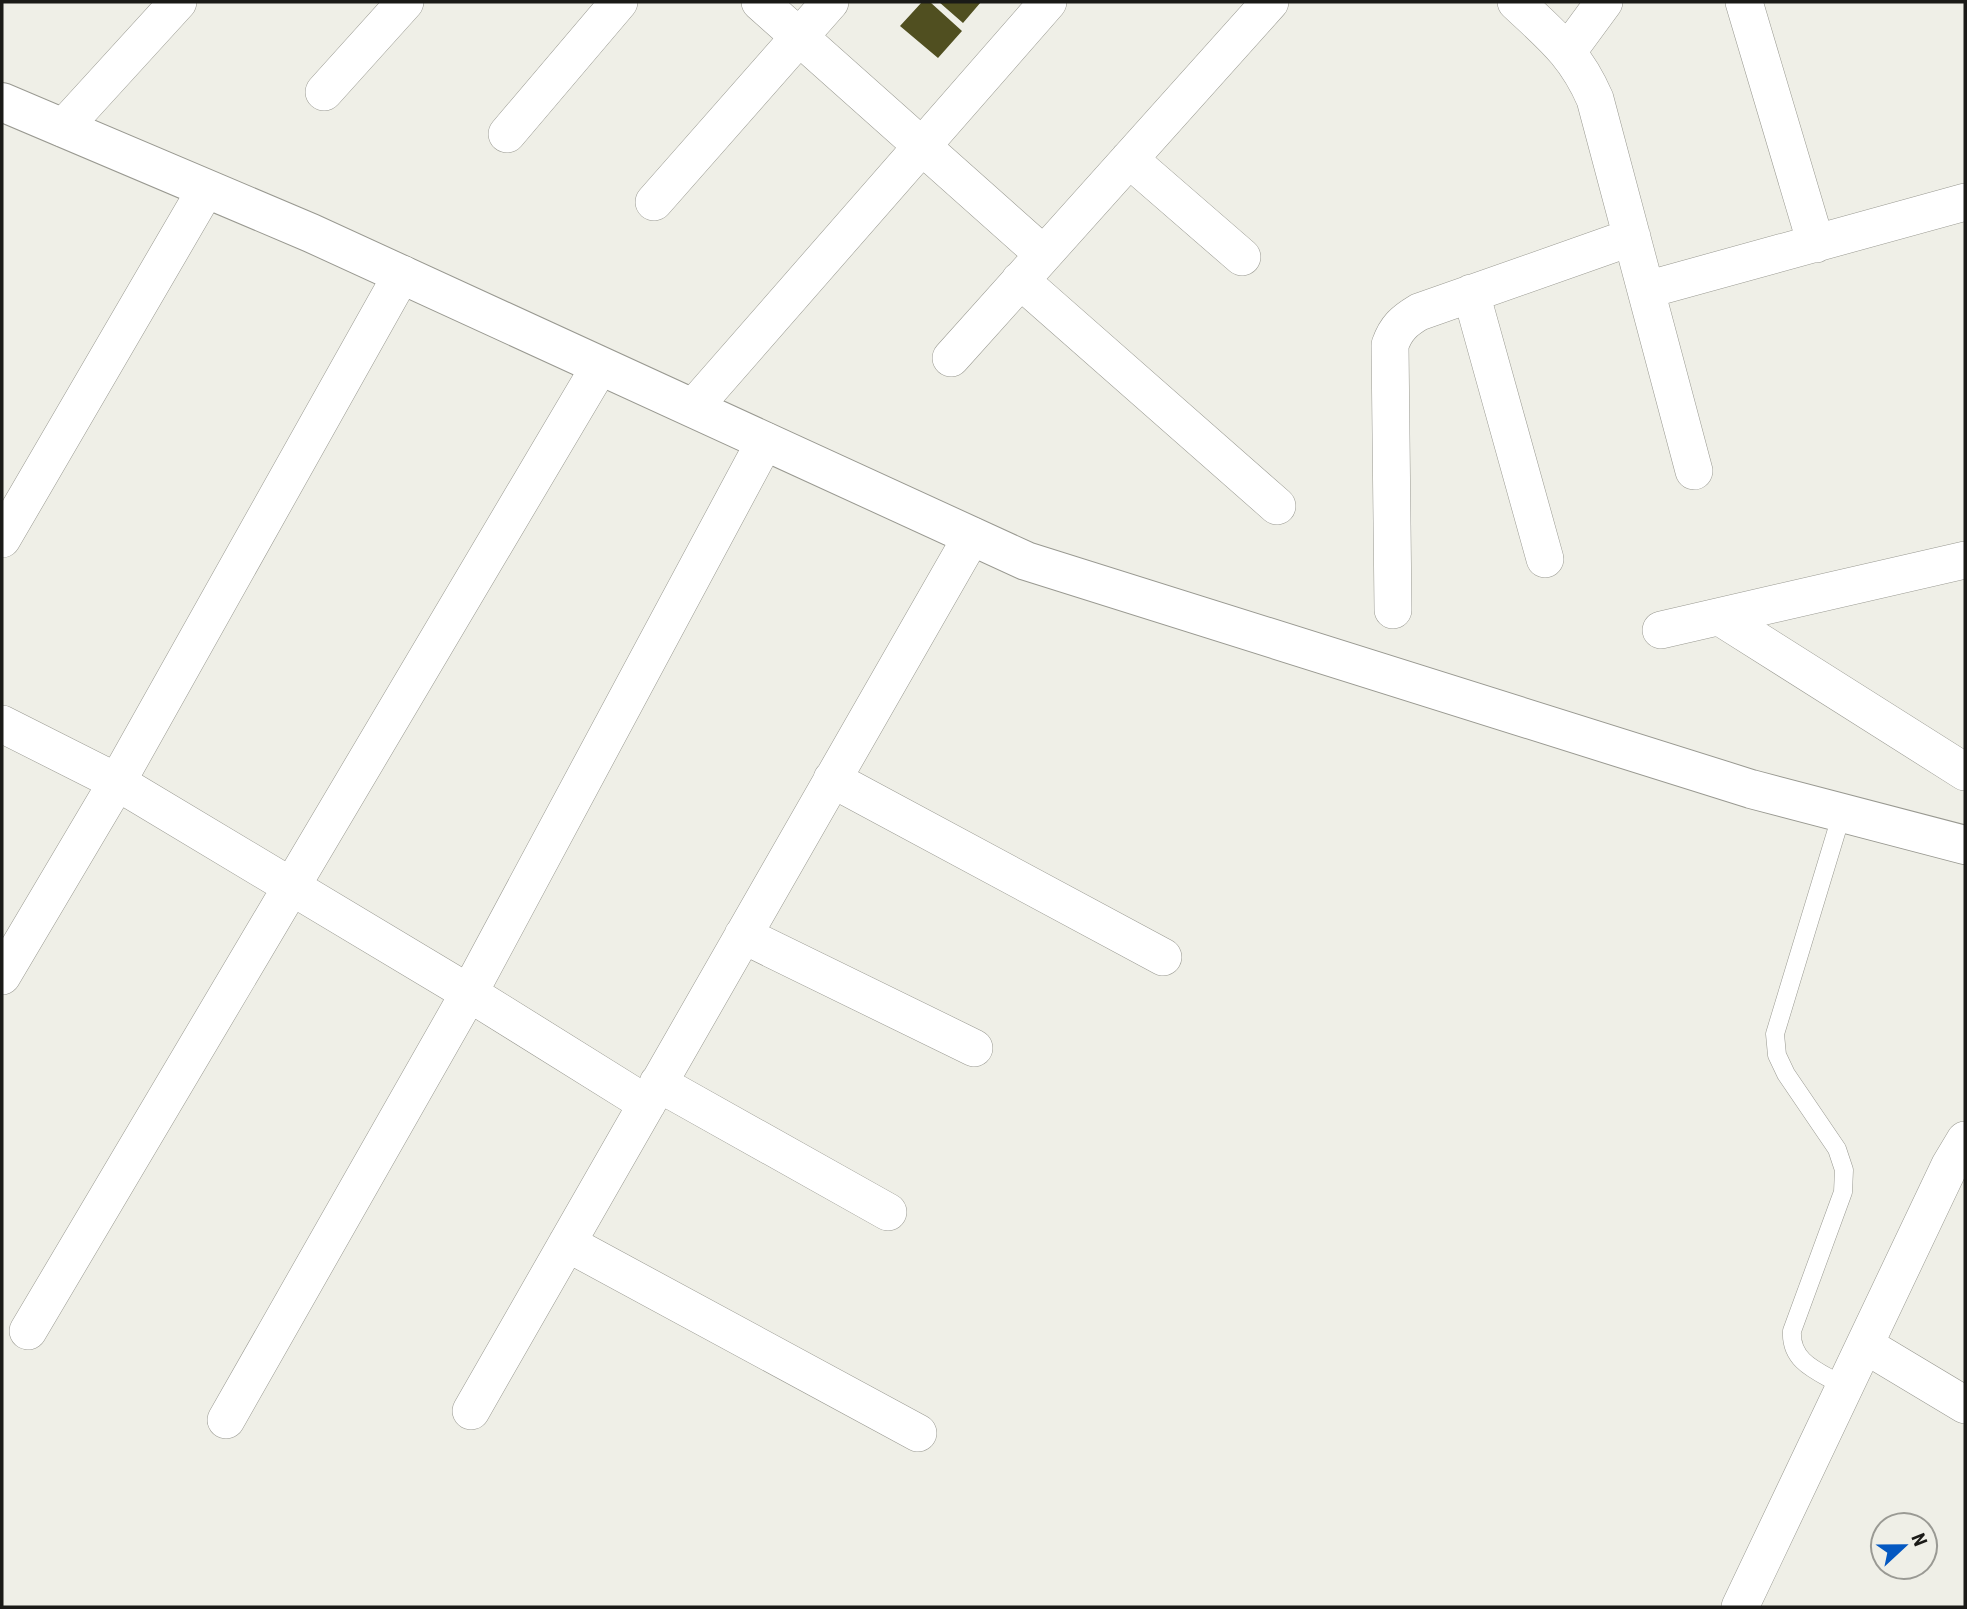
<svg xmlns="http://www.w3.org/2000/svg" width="1967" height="1609" viewBox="0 0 1967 1609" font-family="'Roboto Condensed',sans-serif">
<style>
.building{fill:#504f20}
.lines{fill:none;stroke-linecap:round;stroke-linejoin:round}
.service-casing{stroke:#999991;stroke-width:19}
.minor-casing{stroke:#999991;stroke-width:38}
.tertiary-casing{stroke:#999991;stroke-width:40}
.service{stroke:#fff;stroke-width:18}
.minor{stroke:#fff;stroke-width:37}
.tertiary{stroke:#fff;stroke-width:38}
</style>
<rect width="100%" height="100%" fill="#efefe7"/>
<path class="building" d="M922,2H930L962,31L938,58L900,26Z
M939,2H981L963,23Z"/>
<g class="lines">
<defs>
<path id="service" d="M1842,813L1775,1034L1777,1055L1786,1074L1837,1149L1844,1170L1843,1192L1792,1331C1790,1364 1821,1372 1845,1387"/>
<path id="minor" d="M760,2L1043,254
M1516,2C1551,35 1575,53 1595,99L1694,471
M1744,2L1816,244
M1568,51L1604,2
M324,92L405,2
M63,128L178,2
M507,134L619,2
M1129,159L1242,257
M654,202L830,2
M1020,280L1277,506
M1646,290L1965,202
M1471,293L1545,559
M951,358L1270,2
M693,408L1048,2
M2,539L206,189
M1393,610L1390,345C1396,328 1404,321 1419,312L1632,237
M1720,617L1965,772
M1661,630L1965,560
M2,724L117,782L469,993L647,1104
M832,779L1163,957
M743,935L974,1048
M2,976L117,782L402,274
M658,1083L888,1212
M567,1243L918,1433
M28,1331L600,366
M1865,1345L1965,1405
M471,1411L972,536
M226,1420L469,993L765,441
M1740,1607L1950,1165L1965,1140"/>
<path id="tertiary" d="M2,102L311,233L1026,561L1751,789L1965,845"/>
</defs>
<use href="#service" class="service-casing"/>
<use href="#minor" class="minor-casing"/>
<use href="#tertiary" class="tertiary-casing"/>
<use href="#service" class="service"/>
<use href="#minor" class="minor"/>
<use href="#tertiary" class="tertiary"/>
</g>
<rect width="1967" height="1609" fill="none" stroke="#1a1a17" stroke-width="7"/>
<g transform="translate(1904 1546) rotate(68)"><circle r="33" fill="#efefe7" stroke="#9a9a94" stroke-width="2"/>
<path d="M0-5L12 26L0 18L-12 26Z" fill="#0458c1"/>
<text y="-10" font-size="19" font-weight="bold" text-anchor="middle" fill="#1a1a17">N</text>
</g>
</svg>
